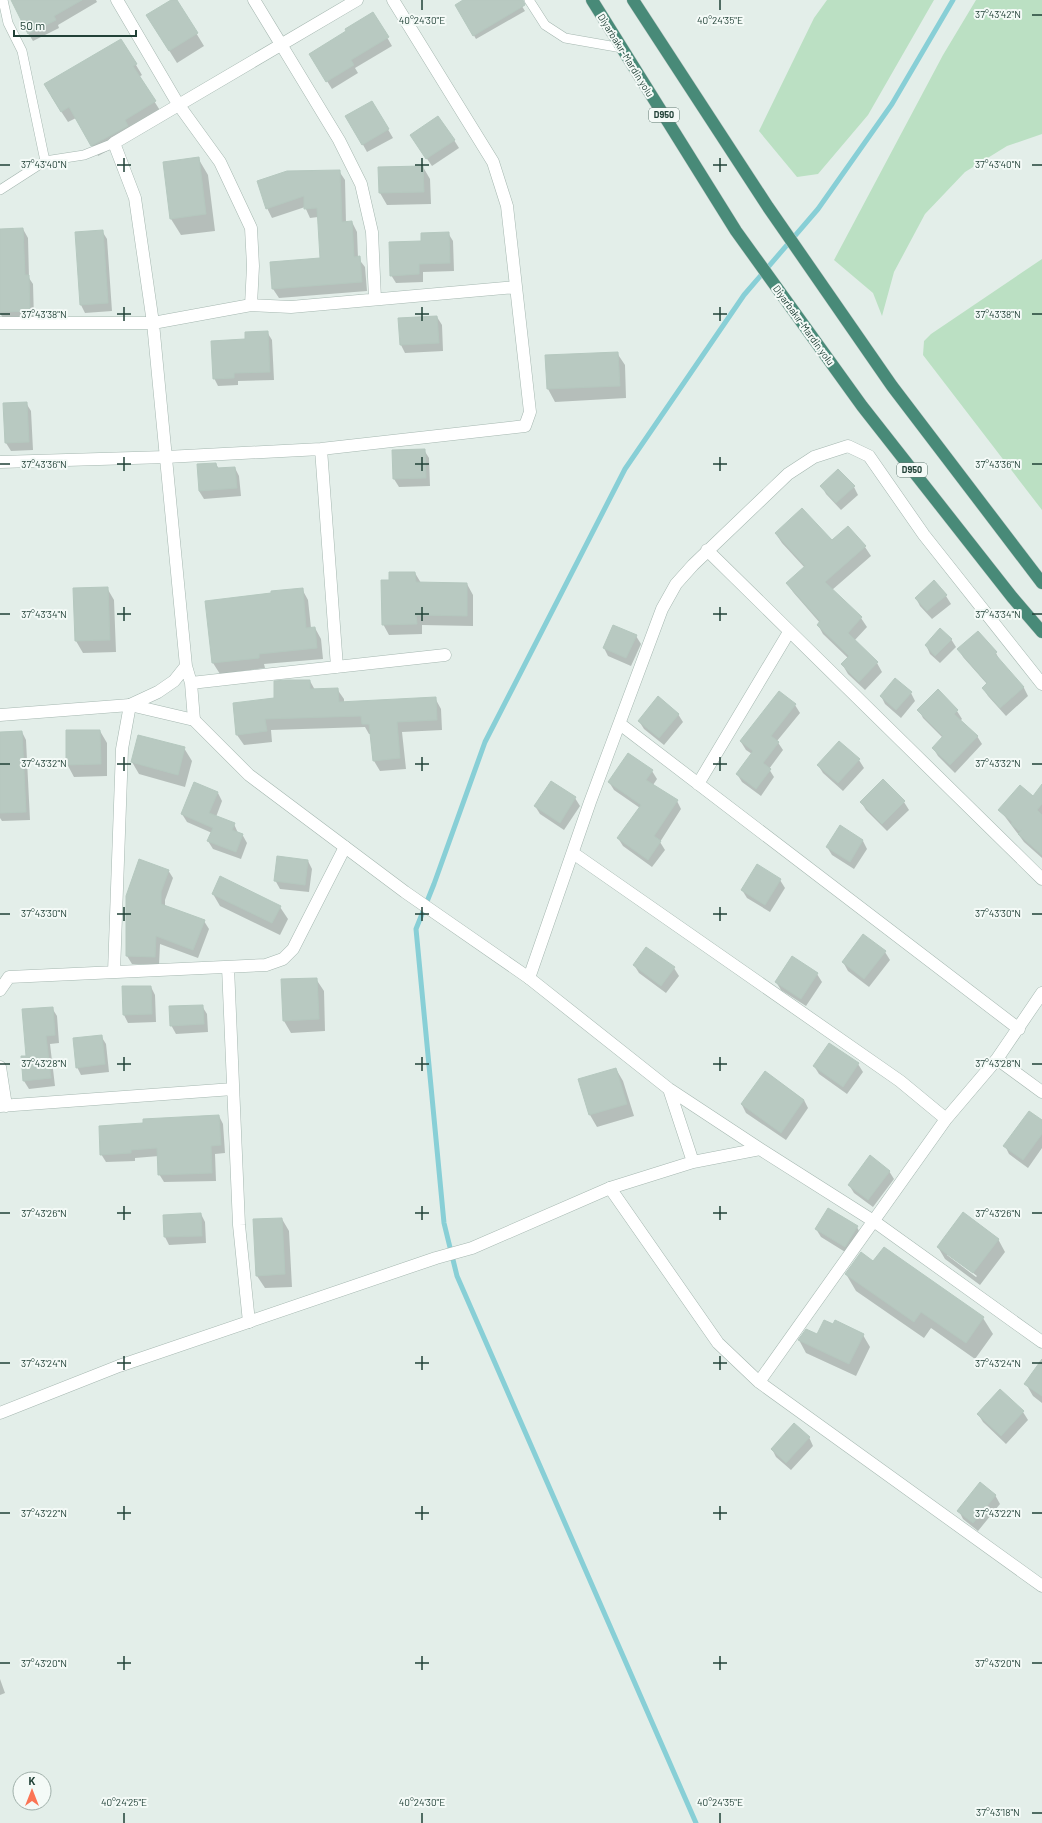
<svg xmlns="http://www.w3.org/2000/svg" width="1042" height="1823" viewBox="0 0 1042 1823" font-family="Barlow,sans-serif">
<style>
.green{fill:#bbe0c3}
.shadow{fill:#0003;fill-rule:evenodd}
.lines{fill:none;stroke-linecap:round;stroke-linejoin:round}
.stream{stroke:#88cfd6;stroke-width:5}
.building{fill:#b8c9c1;stroke:#b5c8bf}
.service-casing{stroke:#a5b7b0;stroke-width:10}
.minor-casing{stroke:#a5b7b0;stroke-width:13}
.tertiary-casing{stroke:#a5b7b0;stroke-width:13}
.trunk-casing{stroke:#c1cac7;stroke-width:13}
.service{stroke:#fff;stroke-width:9}
.minor{stroke:#fff;stroke-width:12}
.tertiary{stroke:#fff;stroke-width:12}
.trunk{stroke:#488a78;stroke-width:12}
.ticks{fill:none;stroke:#214137;stroke-width:1.5}
.labels{text-anchor:middle;stroke-width:4;stroke-linejoin:round;paint-order:stroke}
.shield{fill:#f4faf7;stroke:#607871;stroke-width:1}
.shield-label{font-size:9px;font-weight:bold;fill:#214137}
.street-label{font-size:10px;fill:#214137;stroke:#f4faf7}
.ticks-label{font-size:10px;text-anchor:middle;fill:#214137;stroke:#f4faf7;stroke-width:4;stroke-linejoin:round;paint-order:stroke}
</style>
<rect width="100%" height="100%" fill="#e3eee9"/>
<path class="green" d="M827,0H934L868,115L818,174L797,177L759,131L814,18Z
M976,0H1042V134L1007,146L965,172L925,214L894,272L882,316L873,293L834,260L943,55Z
M1042,259V510L923,355L924,341L931,334Z"/>
<path class="shadow" d="M20,0H96L97,2L58,25L59,28L33,41L28,33Z
M172,0H176L204,46L177,63L155,28Z
M465,0H518L525,11L476,39L456,5Z
M373,13L392,46L355,68L358,73L332,89L315,62L348,31Z
M121,40L142,75L139,77L161,112L133,137L98,156L76,118L68,122L51,96Z
M372,102L393,138L367,152L347,116Z
M454,140L459,148L432,166L416,143Z
M198,158L208,175L215,231L181,235L171,219Z
M423,167L430,179L431,204L387,205L380,193L379,168Z
M339,171L345,180L346,223L352,222L357,232L358,258L365,267L367,291L279,298L273,289L271,263L321,259L318,217L310,218L305,207L272,218L267,208Z
M23,229L28,238L29,278L33,284L34,319L4,320L0,313V230Z
M102,231L107,239L112,311L85,313L81,305Z
M448,233L453,241L454,271L423,272V282L396,283L391,275L422,242Z
M437,317L442,325L443,351L405,353L401,345Z
M267,332L272,340L274,380L238,381V385L218,386L214,378L246,340Z
M617,353L625,365L626,398L555,402L548,389L546,356Z
M26,403L31,411L33,450L11,451L6,443L4,404Z
M424,450L429,458L430,486L399,487L394,479Z
M216,464L219,469L235,468L239,476L241,496L204,499L199,491Z
M822,486L854,487L858,495L841,510L826,494Z
M848,528L865,547L871,556L832,590L861,618L867,627L854,641L877,663L882,672L865,690L848,674L842,664L848,658L823,634L818,625L820,623L793,592L787,583L805,568L782,543L776,534L832,542Z
M415,573L421,583L467,584L473,595V626L422,625V634L389,635L383,624L390,581Z
M934,582L946,596L951,604L932,619L920,606L916,598Z
M107,588L114,600L116,652L83,653L76,641Z
M302,589L308,600L311,628H315L321,639L323,659L264,664L265,668L220,674L213,663L206,602Z
M636,636L641,644L631,666L608,656L604,648Z
M951,639L956,647L940,663L930,654L926,645Z
M959,649L996,653L1000,661L1024,688L1028,696L1006,716L988,696L983,688L987,684L963,657Z
M310,681L315,690L337,689L344,699V703L435,698L441,709L442,730L402,732L406,769L380,771L374,761L371,734H369L365,727L271,730L272,742L244,745L237,735L275,699Z
M938,691L957,711L962,719L960,721L977,736L982,744L955,773L938,756L933,748L943,738L923,718L919,710Z
M911,693L915,701L901,718L885,704L881,696Z
M795,705L800,713L777,741L783,750L769,769L774,777L761,796L742,782L737,774L752,754L746,750L741,742Z
M678,714L683,722L664,745L644,729L639,721Z
M100,731L107,743V776L74,777L67,764Z
M22,732L26,740L30,820L2,821L0,818V733Z
M184,748L192,761L185,787L139,774L132,762Z
M859,760L864,768L843,791L823,773L818,765Z
M652,771L657,779L653,785L677,801L681,809L660,842L665,850L652,867L623,846L618,838L640,808L614,790L609,782Z
M218,793L222,801L216,817L234,824L238,833L242,834L247,843L241,859L213,849L208,841L212,833L187,822L182,814Z
M1042,797V858L1024,842L1000,810Z
M575,798L580,806L564,830L540,814L535,806Z
M861,802H904L909,810L887,831L866,810Z
M840,827L863,841L867,849L854,869L832,855L827,847Z
M308,861L312,869L309,892L280,889L275,880Z
M168,870L173,878L165,900V906L204,921L209,929L198,958L160,944L159,965L132,964L127,956V896Z
M221,877L280,907L288,919L280,935L220,906L213,894Z
M780,880L785,888L770,912L747,898L742,890Z
M885,952L890,960L869,987L848,971L843,962Z
M634,965L674,968L679,976L666,993L639,973Z
M817,974L822,982L806,1006L781,990L776,982Z
M316,979L324,991L325,1031L291,1033L284,1021Z
M151,987L155,995L156,1022L128,1023L124,1015Z
M202,1006L207,1014L208,1032L176,1034L171,1025Z
M52,1008L57,1016L59,1043L50,1044L55,1086L29,1089L24,1081L22,1057H27Z
M101,1036L106,1044L109,1072L81,1075L77,1067Z
M858,1064L863,1072L847,1094L819,1074L814,1066Z
M616,1069L623,1081L634,1116L597,1127L590,1115L580,1080Z
M765,1072L804,1100L808,1108L786,1140L746,1113L742,1105Z
M219,1116L223,1124L225,1153L215,1154L216,1181L164,1182L159,1174V1156L135,1158V1161L106,1162L101,1154Z
M1042,1121V1148L1028,1168L1009,1154L1005,1146Z
M889,1171L894,1179L873,1207L854,1193L849,1185Z
M201,1214L205,1222L206,1243L169,1245L165,1237Z
M282,1219L289,1231L292,1287L265,1288L257,1276Z
M857,1227L861,1235L850,1255L821,1237L816,1229Z
M998,1239L1005,1252L980,1285L945,1259L938,1247ZM947,1253L977,1276L976,1277L947,1255Z
M874,1263L983,1318L993,1334L975,1359L931,1328L924,1338L856,1291L846,1274Z
M818,1335H863L870,1347L856,1376L806,1353L799,1340Z
M1042,1361V1403L1033,1396L1026,1384Z
M1000,1391L1023,1412L1028,1420L1006,1444L983,1422L978,1414Z
M809,1437L813,1446L791,1470L776,1457L772,1449Z
M995,1495L1000,1504L978,1531L963,1519L959,1511Z
M0,1679L5,1693L0,1695Z"/>
<g class="lines">
<path class="stream" d="M696,1823L457,1276L444,1223L416,929L434,884L485,742L625,469L744,295L818,209L892,104L953,0"/>
</g>
<path class="building" d="M11,0H82L54,16L56,20L28,34Z
M171,0H177L198,33L169,51L146,15Z
M463,0H523L525,5L473,36L455,5Z
M373,12L389,37L351,60L354,65L326,82L309,54L346,31L345,29Z
M121,39L137,64L133,66L156,101L125,120L128,126L91,146L69,107L61,112L44,84Z
M372,101L389,129L362,145L345,116Z
M438,116L455,140L426,159L410,135Z
M199,157L206,214L170,219L163,162Z
M423,166L424,192L379,193L378,167Z
M340,170L342,222L352,221L354,257L360,256L362,282L272,289L270,262L320,258L317,208L304,209V196L266,209L257,181L287,171Z
M23,228L25,275H29L30,311L0,312V229Z
M103,230L108,303L80,305L75,232Z
M449,232L450,263L419,264V274L390,276L389,242L421,241V233Z
M437,316L439,343L400,345L398,318Z
M268,331L270,372L234,373V378L213,379L211,341L245,339V332Z
M618,352L620,386L547,389L545,355Z
M27,402L29,442L5,443L3,403Z
M425,449L426,478L393,479L392,450Z
M216,463L217,468L235,467L237,488L199,491L197,464Z
M838,469L855,486L836,503L820,486Z
M802,508L832,540L848,526L866,546L825,582L862,617L848,633L878,662L859,682L841,664L849,656L817,625L820,621L786,583L805,566L775,533Z
M389,572H415L416,582L467,583V616L416,615L417,624L382,625L381,580H389Z
M934,580L947,595L927,611L915,598Z
M108,587L110,640L75,641L73,588Z
M303,588L306,628L315,627L317,648L259,654V658L212,663L205,601L271,593V591Z
M613,625L637,635L626,658L603,648Z
M940,628L952,639L935,656L925,645Z
M978,631L997,652L995,654L1024,687L1000,708L982,688L987,683L957,649Z
M895,678L912,692L896,710L880,696Z
M286,680H310V689L338,688L339,702L436,697L437,720L397,722L400,758L373,761L369,724H362L361,716L265,719L267,731L236,735L233,703L274,698V681Z
M938,689L958,710L954,714L978,736L950,765L932,748L943,736L917,710Z
M779,691L796,704L771,736L779,742L763,763L771,769L756,789L736,774L753,751L740,741Z
M658,696L679,714L659,738L638,721Z
M66,730H100L101,764L66,765Z
M22,731L26,812L0,813V732Z
M138,735L185,747L178,775L131,762Z
M839,741L860,759L838,783L817,765Z
M628,753L653,770L646,780L678,800L654,836L661,841L648,860L617,838L641,805L608,782Z
M883,779L905,801L882,824L860,802Z
M551,781L576,797L560,823L534,806Z
M194,782L218,792L209,813L235,823L232,830L243,834L236,852L207,841L213,828L181,814Z
M1042,784V804L1037,810L1042,815V855L1018,834L1022,830L1019,831L1011,824L1012,822L998,810L1020,785L1033,796Z
M840,825L863,840L850,862L826,847Z
M277,856L308,860L305,885L274,881Z
M139,859L169,870L161,892V904L205,920L193,950L156,936L155,957L126,956V896Z
M757,864L781,879L765,905L741,890Z
M220,876L281,906L272,923L212,894Z
M863,934L886,951L864,979L842,962Z
M646,947L675,967L661,986L633,965Z
M792,956L818,973L801,999L775,982Z
M317,978L319,1019L283,1021L281,979Z
M122,986H151L152,1014L123,1015Z
M203,1005L204,1024L170,1026L169,1006Z
M53,1007L55,1035L46,1036L51,1078L23,1081L21,1056H26L22,1009Z
M102,1035L105,1064L76,1068L73,1038Z
M829,1043L859,1063L843,1087L813,1066Z
M616,1068L627,1104L589,1115L578,1079Z
M765,1071L804,1100L781,1133L741,1104Z
M1029,1111L1042,1120V1134L1023,1160L1003,1146Z
M219,1115L221,1145L211,1146L212,1173L158,1175L157,1148L131,1150V1153L100,1155L99,1126L143,1123V1119Z
M870,1155L890,1171L868,1200L848,1185Z
M828,1208L858,1226L845,1247L815,1229Z
M963,1212L999,1239L973,1273L937,1247Z
M201,1213L202,1236L164,1237L163,1215Z
M282,1218L285,1274L256,1276L253,1219Z
M884,1247L984,1317L966,1343L921,1312L914,1322L845,1274L861,1252L873,1261Z
M824,1320L833,1324L835,1320L864,1334L849,1364L798,1340L806,1329L817,1334Z
M1042,1359V1396L1024,1384Z
M1000,1389L1024,1411L1001,1436L977,1414Z
M794,1423L810,1437L786,1463L771,1449Z
M980,1482L996,1495L973,1523L957,1511Z"/>
<g class="lines">
<defs>
<path id="service" d="M3,0L8,23L22,51L45,161
M529,0L545,25L565,38L622,48
M0,190L45,161L84,155L114,143"/>
<path id="minor" d="M117,0L178,104L220,162L251,228L253,266L251,305
M282,46L339,140L361,184L372,232L375,299
M0,323H153L251,305L291,307L516,287
M321,449L337,667
M0,462L166,457L321,449L525,426L530,412L507,206L493,162L393,0
M707,550L1042,879
M191,683L445,655
M194,720L191,683L186,666L153,323L135,198L114,143L357,0
M620,724L1019,1029
M698,784L789,632
M573,853L900,1081L946,1119
M228,967L239,1225L249,1322
M114,972L122,749L130,705L158,692L174,681L186,666
M529,978L590,802L662,609L676,584L693,565L788,474L814,457L848,446L869,456L924,535L1042,684
M0,990L9,977L266,965L283,959L293,949L345,847
M997,1059L1042,1092
M0,1067L6,1106
M0,1106L233,1089
M610,1188L718,1343L759,1382L1042,1586
M759,1382L946,1119L997,1059L1042,993"/>
<path id="tertiary" d="M254,0L282,46
M0,715L130,705L194,720L249,775L405,892L529,978L669,1089L760,1149L875,1222L1042,1342
M669,1089L693,1162
M0,1413L119,1366L436,1258L472,1248L610,1188L693,1162L760,1149"/>
<path id="trunk" d="M592,0L736,231L862,406L1012,597L1042,632
M633,0L768,207L892,386L1042,583"/>
</defs>
<use href="#service" class="service-casing"/>
<use href="#minor" class="minor-casing"/>
<use href="#tertiary" class="tertiary-casing"/>
<use href="#trunk" class="trunk-casing"/>
<use href="#service" class="service"/>
<use href="#minor" class="minor"/>
<use href="#tertiary" class="tertiary"/>
<use href="#trunk" class="trunk"/>
</g>
<path class="ticks" d="M422,0V10M720,0V10M1032,15H1042M124,158V172M422,158V172M720,158V172M0,165H10M117,165H131M415,165H429M713,165H727M1032,165H1042M124,307V321M422,307V321M720,307V321M0,314H10M117,314H131M415,314H429M713,314H727M1032,314H1042M124,457V471M422,457V471M720,457V471M0,464H10M117,464H131M415,464H429M713,464H727M1032,464H1042M124,607V621M422,607V621M720,607V621M0,614H10M117,614H131M415,614H429M713,614H727M1032,614H1042M124,757V771M422,757V771M720,757V771M0,764H10M117,764H131M415,764H429M713,764H727M1032,764H1042M124,907V921M422,907V921M720,907V921M0,914H10M117,914H131M415,914H429M713,914H727M1032,914H1042M124,1057V1071M422,1057V1071M720,1057V1071M0,1064H10M117,1064H131M415,1064H429M713,1064H727M1032,1064H1042M124,1206V1220M422,1206V1220M720,1206V1220M0,1213H10M117,1213H131M415,1213H429M713,1213H727M1032,1213H1042M124,1356V1370M422,1356V1370M720,1356V1370M0,1363H10M117,1363H131M415,1363H429M713,1363H727M1032,1363H1042M124,1506V1520M422,1506V1520M720,1506V1520M0,1513H10M117,1513H131M415,1513H429M713,1513H727M1032,1513H1042M124,1656V1670M422,1656V1670M720,1656V1670M0,1663H10M117,1663H131M415,1663H429M713,1663H727M1032,1663H1042M124,1813V1823M422,1813V1823M720,1813V1823M1032,1813H1042"/>
<g class="labels">
<g class="shield">
<rect x="649" y="108" width="30" height="14" rx="3"/>
<rect x="897" y="463" width="30" height="14" rx="3"/>
</g>
<g class="shield-label">
<text x="664" y="118">D950</text>
<text x="912" y="473">D950</text>
</g>
<g class="street-label">
<text transform="translate(626 55) rotate(58)" y="4">Diyarbakır-Mardin yolu</text>
<text transform="translate(804 325) rotate(54)" y="4">Diyarbakır-Mardin yolu</text>
</g>
</g>
<g class="ticks-label">
<text x="998" y="18">37°43'42"N</text>
<text x="422" y="24">40°24'30"E</text>
<text x="720" y="24">40°24'35"E</text>
<text x="44" y="168">37°43'40"N</text>
<text x="998" y="168">37°43'40"N</text>
<text x="44" y="318">37°43'38"N</text>
<text x="998" y="318">37°43'38"N</text>
<text x="44" y="468">37°43'36"N</text>
<text x="998" y="468">37°43'36"N</text>
<text x="44" y="618">37°43'34"N</text>
<text x="998" y="618">37°43'34"N</text>
<text x="44" y="767">37°43'32"N</text>
<text x="998" y="767">37°43'32"N</text>
<text x="44" y="917">37°43'30"N</text>
<text x="998" y="917">37°43'30"N</text>
<text x="44" y="1067">37°43'28"N</text>
<text x="998" y="1067">37°43'28"N</text>
<text x="44" y="1217">37°43'26"N</text>
<text x="998" y="1217">37°43'26"N</text>
<text x="44" y="1367">37°43'24"N</text>
<text x="998" y="1367">37°43'24"N</text>
<text x="44" y="1517">37°43'22"N</text>
<text x="998" y="1517">37°43'22"N</text>
<text x="44" y="1667">37°43'20"N</text>
<text x="998" y="1667">37°43'20"N</text>
<text x="124" y="1806">40°24'25"E</text>
<text x="422" y="1806">40°24'30"E</text>
<text x="720" y="1806">40°24'35"E</text>
<text x="998" y="1816">37°43'18"N</text>
</g>
<g transform="translate(32 1791)"><circle r="19" fill="#f4faf7" stroke="#a0b0aa"/>
<path d="M0-3L7 15L0 10L-7 15Z" fill="#fb7454"/>
<text y="-6" font-size="11" font-weight="bold" text-anchor="middle" fill="#214137">K</text>
</g>
<path d="M14 30v6h122v-6" fill="none" stroke="#214137" stroke-width="2"/>
<text x="20" y="30" font-size="12" fill="#214137" stroke="#f4faf7" stroke-width="3" paint-order="stroke">50 m</text>
</svg>
